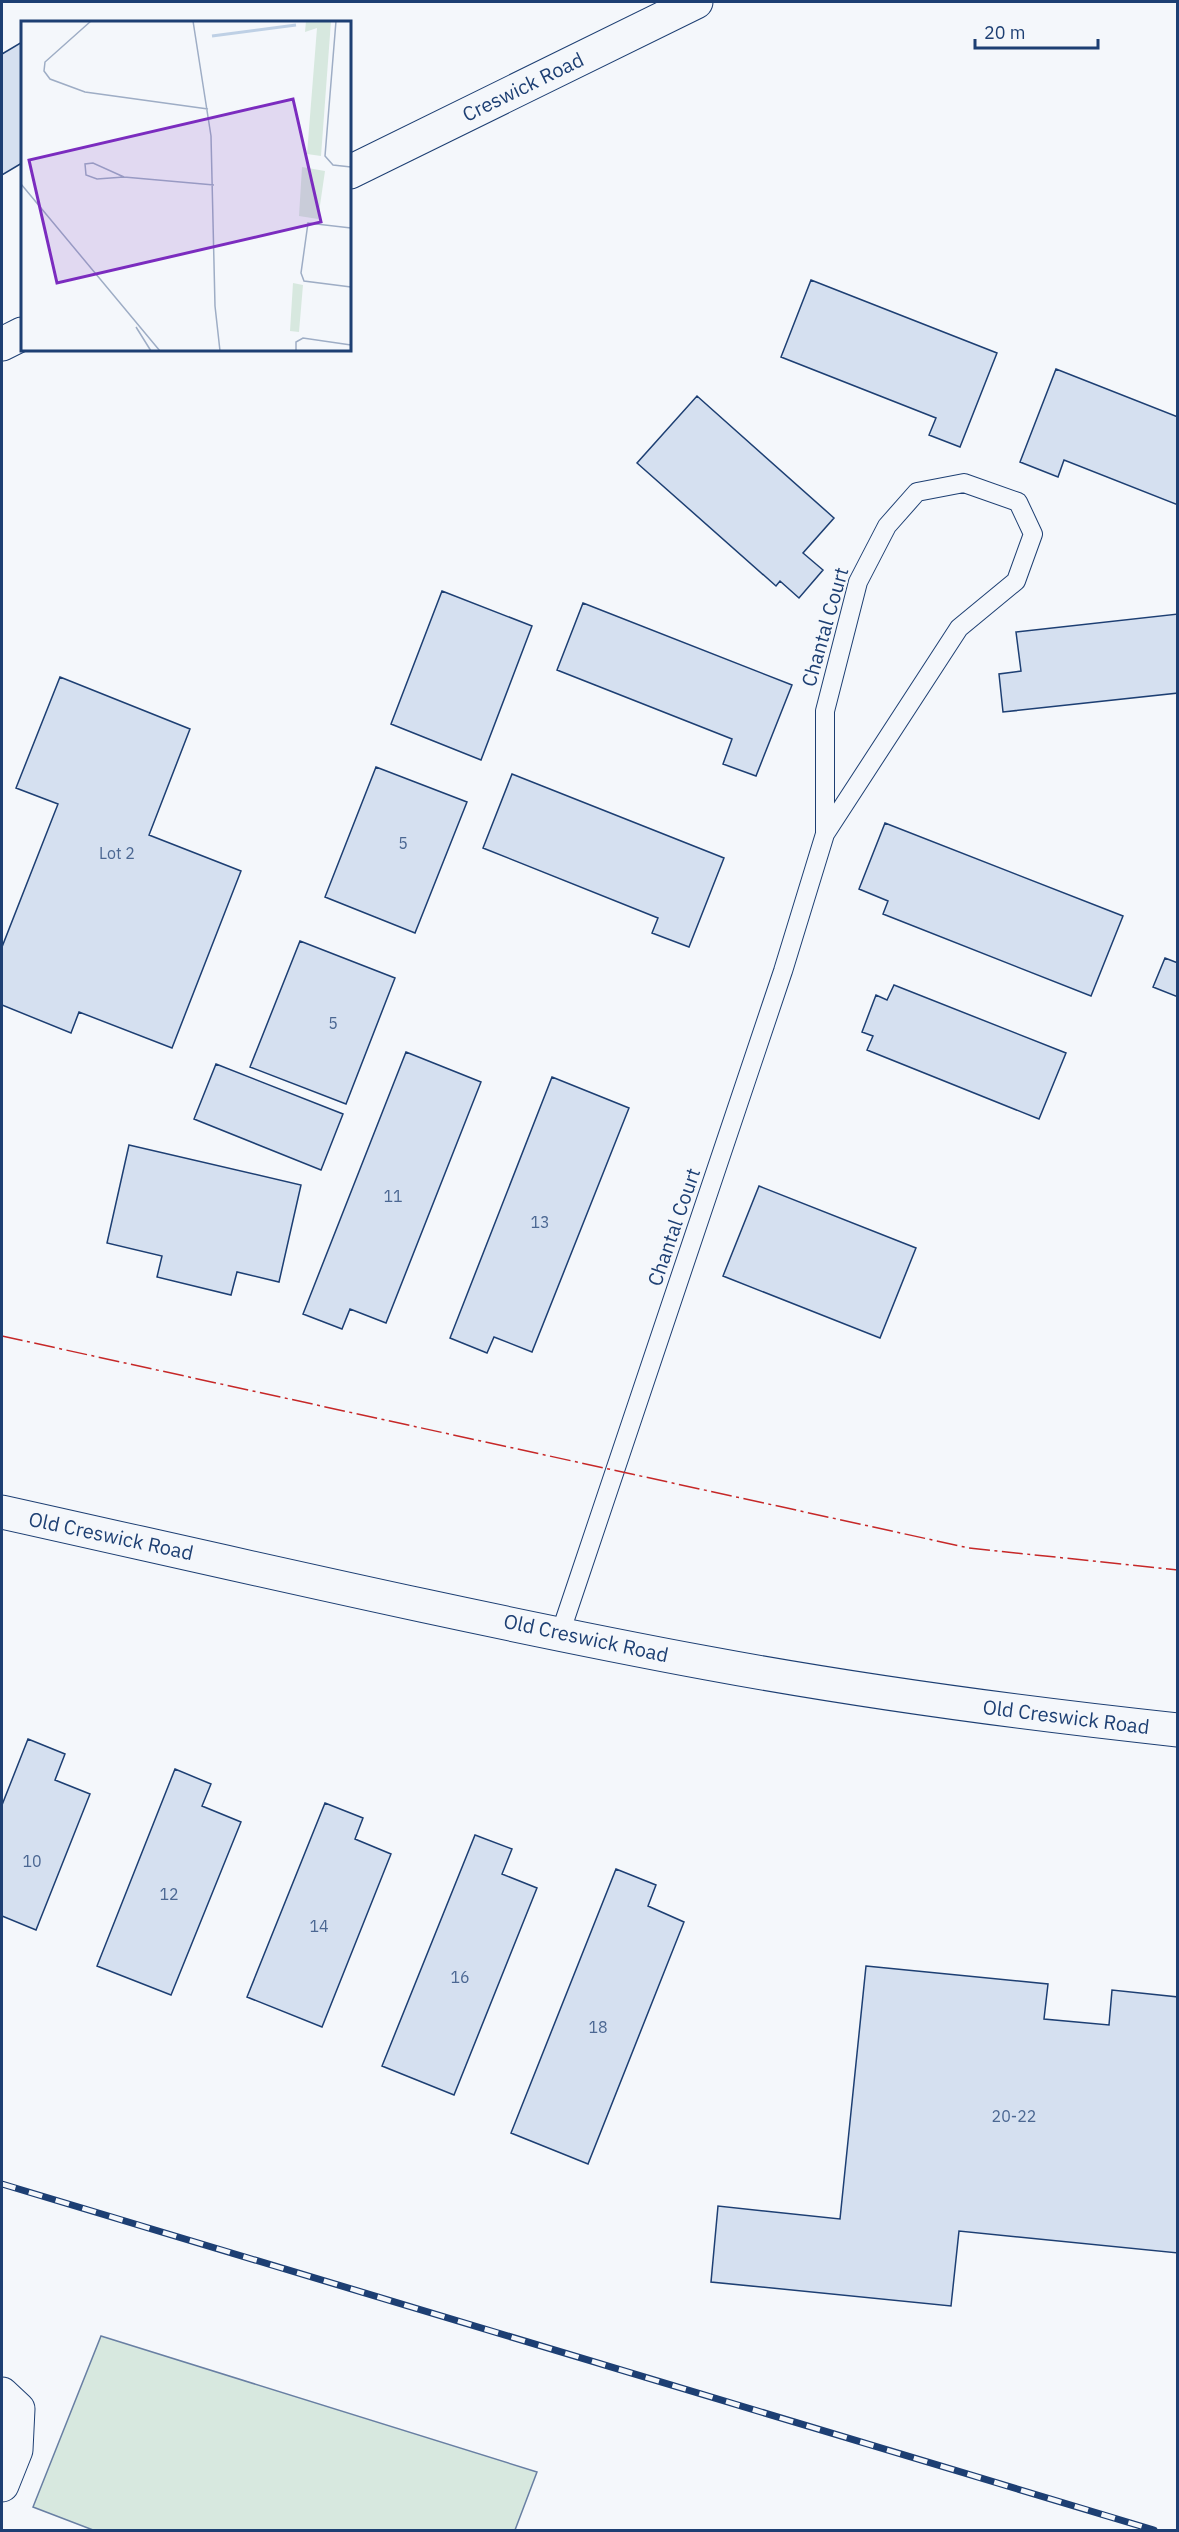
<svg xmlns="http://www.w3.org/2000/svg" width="1179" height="2532" viewBox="0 0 1179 2532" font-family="'IBM Plex Sans',sans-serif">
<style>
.green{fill:#d7e8df;stroke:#687fa3;stroke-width:1.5}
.building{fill:#d5e0f0;stroke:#1d3f73;stroke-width:1.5}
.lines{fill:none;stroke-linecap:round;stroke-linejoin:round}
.service-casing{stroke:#1d3f73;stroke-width:20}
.minor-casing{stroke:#1d3f73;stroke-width:35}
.trunk-casing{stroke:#1d3f73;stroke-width:35}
.service{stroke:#f4f7fb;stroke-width:18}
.minor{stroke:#f4f7fb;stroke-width:33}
.trunk{stroke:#f4f7fb;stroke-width:33}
.rail-casing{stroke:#1d3f73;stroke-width:7}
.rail{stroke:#f4f7fb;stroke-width:4.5;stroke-dasharray:14;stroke-linecap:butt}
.power{stroke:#c62828;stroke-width:1.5;stroke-dasharray:21 4.5 3 4.5;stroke-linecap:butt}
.labels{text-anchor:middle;stroke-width:4.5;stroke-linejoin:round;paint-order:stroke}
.number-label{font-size:16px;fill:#4b6792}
.street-label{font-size:20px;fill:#1d3f73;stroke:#f4f7fb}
.inset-river{fill:none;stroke:#bed0e5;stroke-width:3}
.inset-road{fill:none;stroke:#9eadc5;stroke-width:1.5}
.view{fill:#7b2cbf;fill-opacity:0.15;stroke:#7b2cbf;stroke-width:3}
.inset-edge{fill:none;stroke:#1d3f73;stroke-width:3}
</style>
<rect width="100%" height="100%" fill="#f4f7fb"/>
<path class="green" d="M101,2336L537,2472L515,2530H93L33,2507Z"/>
<path class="building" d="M22,42V163L2,175V54Z
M811,280L997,353L960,447L929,435L936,418L781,357Z
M1056,369L1178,417V505L1064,460L1058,477L1020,462Z
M697,396L834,518L803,553L823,570L799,598L780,581L776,586L637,463Z
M442,591L532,626L481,760L391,724Z
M583,603L792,685L756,776L723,764L732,739L557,670Z
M1178,614V693L1003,712L999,674L1021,671L1016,632Z
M60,677L190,729L149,835L241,871L172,1048L79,1012L71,1033L2,1005V947L58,804L16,788Z
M376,767L467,802L415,933L325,897Z
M512,774L724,858L689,947L652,933L658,918L483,848Z
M885,823L1123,916L1091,996L883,914L888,901L859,889Z
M300,941L395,978L346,1104L250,1067Z
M1165,958L1178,963V997L1153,987Z
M894,985L1066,1053L1039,1119L867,1050L873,1036L862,1032L876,995L887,1000Z
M406,1052L481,1082L386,1323L350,1309L342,1329L303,1314Z
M216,1064L343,1114L321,1170L194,1119Z
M552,1077L629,1108L532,1352L494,1337L487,1353L450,1338Z
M129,1145L301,1185L279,1282L237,1272L231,1295L157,1277L162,1256L107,1243Z
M759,1186L916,1248L880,1338L723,1276Z
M28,1739L65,1754L55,1780L90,1794L36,1930L2,1916V1805Z
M175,1769L211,1784L202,1806L241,1822L171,1995L97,1966Z
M325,1803L363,1818L355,1839L391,1854L322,2027L247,1997Z
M475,1835L512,1849L502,1874L537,1888L454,2095L382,2066Z
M616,1869L656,1885L648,1906L684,1922L588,2164L511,2133Z
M866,1966L1048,1984L1044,2019L1109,2025L1112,1990L1178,1997V2253L959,2231L951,2306L711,2282L718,2206L840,2219Z"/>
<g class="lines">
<defs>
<path id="service" d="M560,1634L783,971L825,834V711L858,582L887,526L917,492L964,483L1018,502L1033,534L1016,581L959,628L825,834"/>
<path id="minor" d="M2,1512C236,1564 471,1619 707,1663C863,1692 1020,1713 1178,1730
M2,2394L18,2409L16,2450L2,2485"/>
<path id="trunk" d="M350,172L696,2
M2,344L22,334"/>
</defs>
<use href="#service" class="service-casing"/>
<use href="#minor" class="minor-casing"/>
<use href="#trunk" class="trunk-casing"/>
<use href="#service" class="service"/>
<use href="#minor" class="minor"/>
<use href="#trunk" class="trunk"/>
<defs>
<path id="rail" d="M2,2184L1154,2530"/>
</defs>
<use href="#rail" class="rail-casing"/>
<use href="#rail" class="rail"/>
<path class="power" d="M2,1336L969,1548L1178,1570"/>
</g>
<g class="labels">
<g class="number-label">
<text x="403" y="849">5</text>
<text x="117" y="859">Lot 2</text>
<text x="333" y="1029">5</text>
<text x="393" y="1202">11</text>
<text x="540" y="1228">13</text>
<text x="32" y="1867">10</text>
<text x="169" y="1900">12</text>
<text x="319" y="1932">14</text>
<text x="460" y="1983">16</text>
<text x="598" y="2033">18</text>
<text x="1014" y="2122">20-22</text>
</g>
<g class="street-label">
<text transform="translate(523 87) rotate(-26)" y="7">Creswick Road</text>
<text transform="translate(825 627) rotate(-74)" y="7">Chantal Court</text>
<text transform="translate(674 1227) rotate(-71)" y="7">Chantal Court</text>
<text transform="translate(111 1536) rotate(12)" y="7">Old Creswick Road</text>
<text transform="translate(586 1638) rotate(12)" y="7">Old Creswick Road</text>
<text transform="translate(1066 1717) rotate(7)" y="7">Old Creswick Road</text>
</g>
</g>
<g transform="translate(21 21)">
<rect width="330" height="330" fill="#f4f7fb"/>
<path d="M285,0H310L300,135L286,133L296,7L284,11ZM281,146L304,150L297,198L278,195ZM272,262L282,264L278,311L269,310Z" fill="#d7e8df"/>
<path class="inset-river" d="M191,15L275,4"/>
<path class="inset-road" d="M70,0L24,41L23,50L29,58L64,71L187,88M172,0L190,115L194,285L199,330M315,0L304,135L312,144L330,146M103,156L72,142L64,143L65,154L76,158L103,156L193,164M0,163L139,330M330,207L287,202L280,252L283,260L330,266M115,306L130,330M275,330V321L282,317L330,324"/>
<path class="view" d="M272,78L300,201L36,262L8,139Z"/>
<rect width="330" height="330" class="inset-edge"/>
</g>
<rect width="1179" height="2532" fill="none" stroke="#1d3f73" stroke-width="6"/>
<path d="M975 39v9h123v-9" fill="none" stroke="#1d3f73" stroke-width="3"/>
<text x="984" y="39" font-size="18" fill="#1d3f73" stroke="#f4f7fb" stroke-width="4.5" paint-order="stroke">20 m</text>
</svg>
